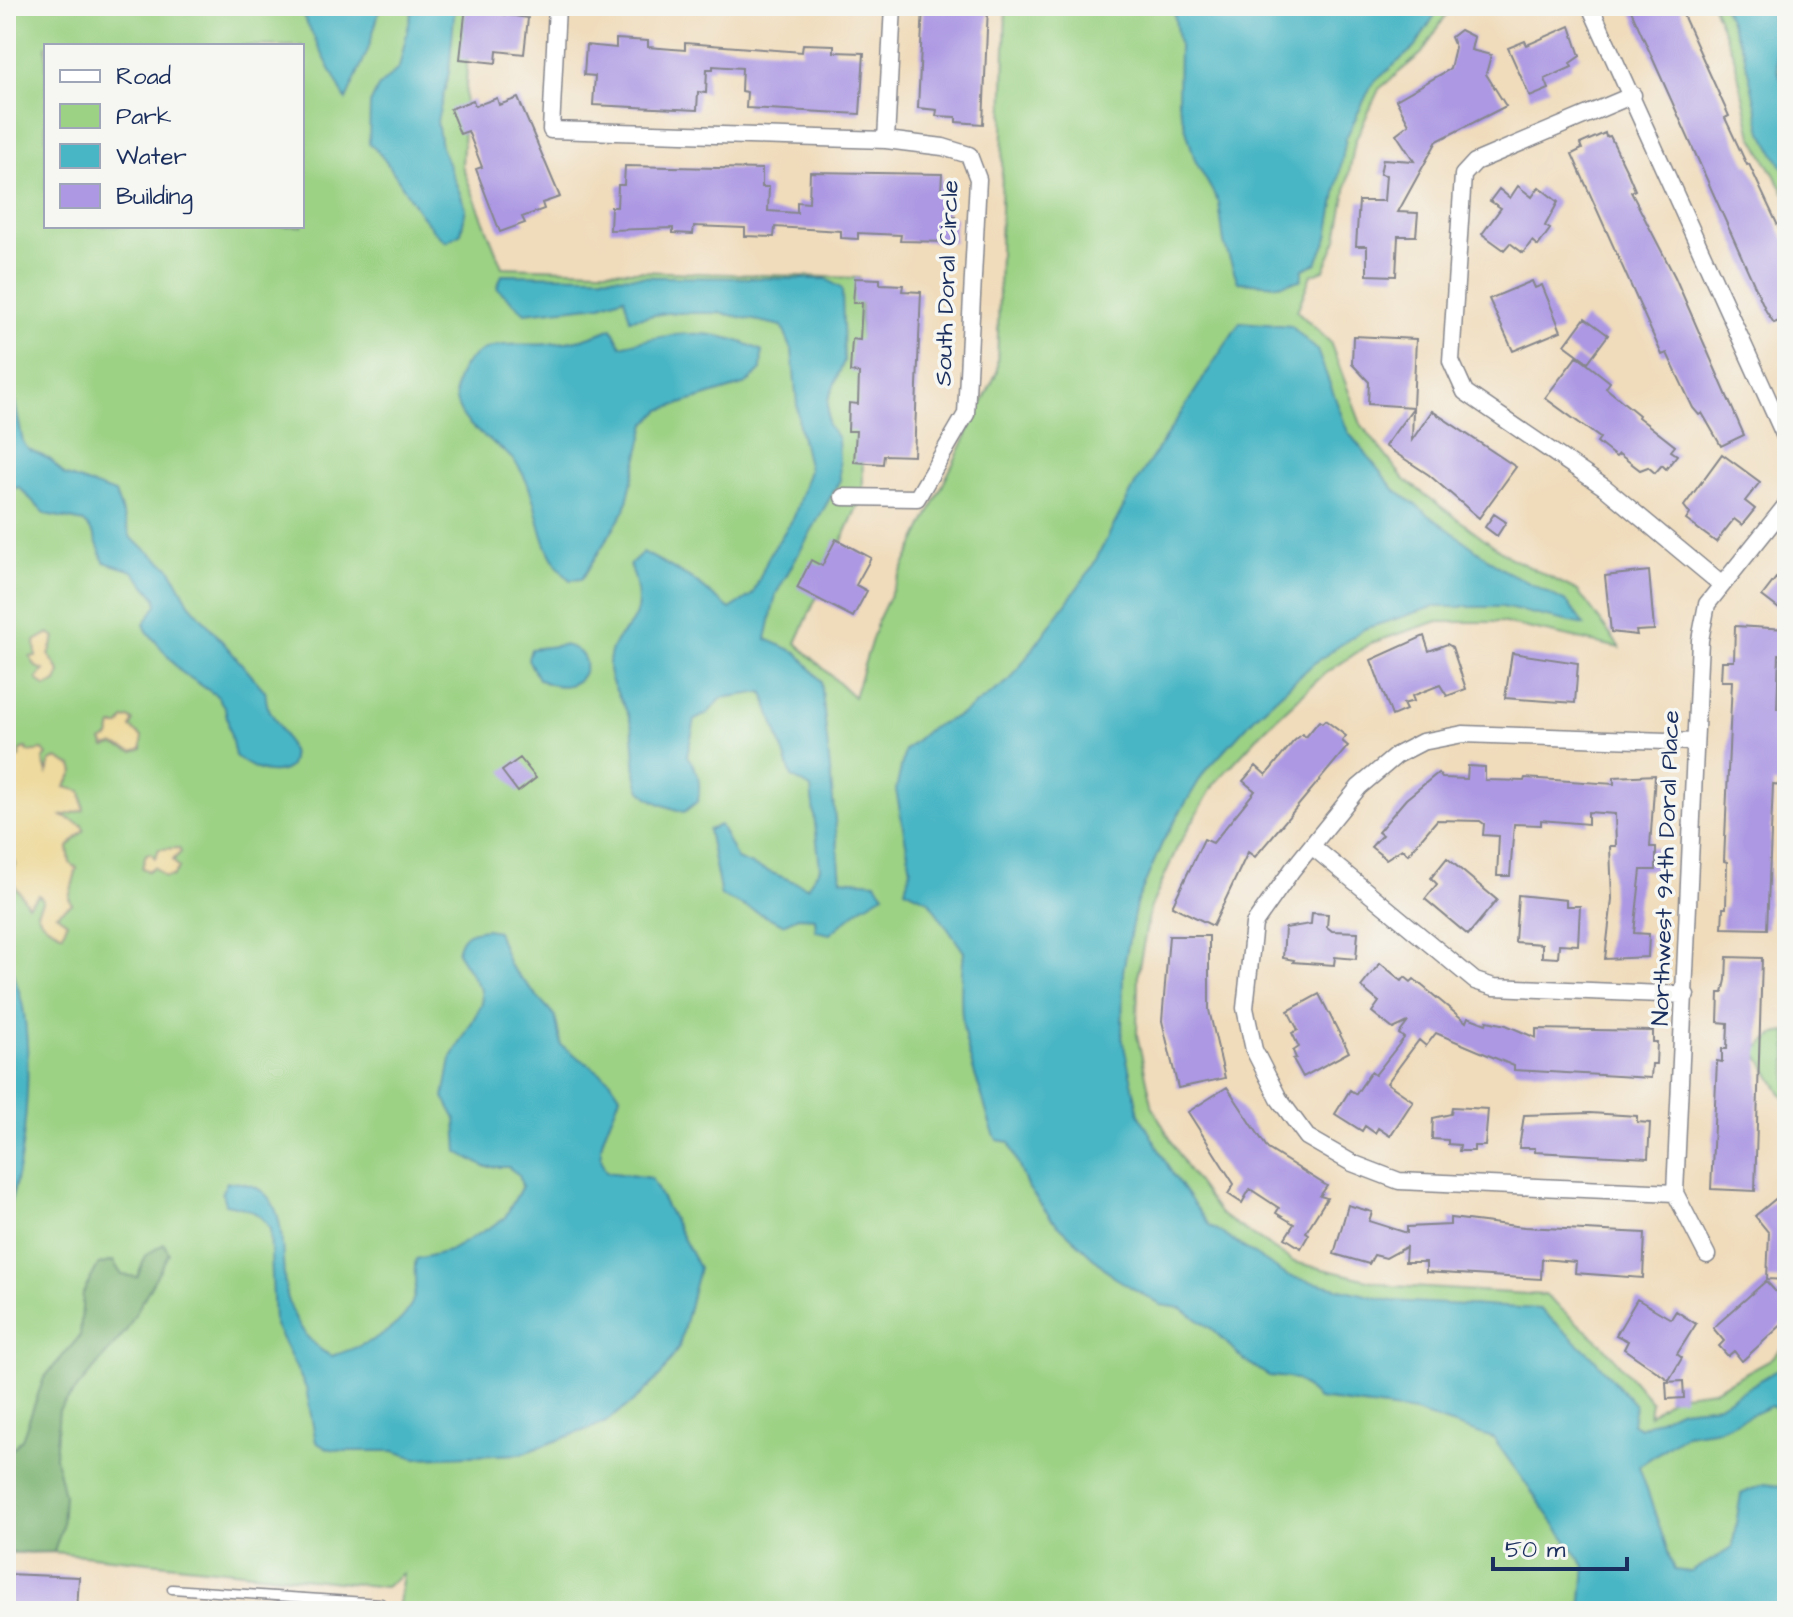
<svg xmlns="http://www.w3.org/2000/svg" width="1793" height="1617" viewBox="0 0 1793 1617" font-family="'Architects Daughter',sans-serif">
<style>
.green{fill:#9cd284;stroke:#5c8071;stroke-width:2;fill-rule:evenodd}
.forest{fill:#7db472;stroke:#4c7268;stroke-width:2}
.sand{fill:#eeda9e;stroke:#84847e;stroke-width:2}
.water{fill:#49b6c5;stroke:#327292;stroke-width:2}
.building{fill:#ac98e3}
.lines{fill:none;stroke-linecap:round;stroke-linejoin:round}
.service-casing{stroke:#86868c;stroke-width:11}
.minor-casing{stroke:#86868c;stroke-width:19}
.service{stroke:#fff;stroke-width:8}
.minor{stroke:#fff;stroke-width:16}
.labels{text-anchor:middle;stroke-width:7;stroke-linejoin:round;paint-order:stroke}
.street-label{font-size:24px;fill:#1b2f5e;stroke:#f6f6f2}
</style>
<rect width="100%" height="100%" fill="#f6f6f2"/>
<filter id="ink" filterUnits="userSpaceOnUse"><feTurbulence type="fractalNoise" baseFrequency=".0125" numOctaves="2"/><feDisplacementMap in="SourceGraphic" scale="16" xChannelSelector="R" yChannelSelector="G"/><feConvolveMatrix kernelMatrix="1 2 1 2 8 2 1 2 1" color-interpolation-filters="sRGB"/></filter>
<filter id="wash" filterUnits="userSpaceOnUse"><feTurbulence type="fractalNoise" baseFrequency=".006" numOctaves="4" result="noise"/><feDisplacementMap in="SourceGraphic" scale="32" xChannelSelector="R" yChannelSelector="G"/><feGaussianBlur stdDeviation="1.8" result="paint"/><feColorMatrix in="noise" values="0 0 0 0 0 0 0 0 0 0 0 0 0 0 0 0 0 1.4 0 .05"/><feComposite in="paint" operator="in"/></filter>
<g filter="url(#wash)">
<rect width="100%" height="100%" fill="#f0dcbb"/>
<path class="green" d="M6,6H470L462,166L502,267L860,278L863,494L796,643L854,697L878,620L997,372L1006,6H1443L1446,15L1422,53L1379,89L1355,141L1337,239L1324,270L1311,275L1297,311L1330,342L1361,424L1404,479L1509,557L1578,591L1620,648L1500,622H1435L1371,643L1322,676L1266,728L1215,783L1177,848L1150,909L1138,972L1137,1035L1153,1108L1186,1167L1220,1214L1294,1262L1393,1286L1545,1295L1603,1345L1651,1401L1649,1415L1676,1395L1714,1390L1771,1359L1787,1344V1611H398L403,1573L385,1587L54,1552L6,1553ZM46,46H302V226H46Z
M1713,6H1787V197L1752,136L1734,56Z
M1787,1032V1103L1755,1050L1776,1034Z"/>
<path class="forest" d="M164,1244L169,1253L126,1331L59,1410L55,1457L64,1495L62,1527L54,1552L6,1553V1456L22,1439L44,1378L80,1336L83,1293L98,1265L113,1261L122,1275L137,1277L146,1255Z"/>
<path class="sand" d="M49,633L55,637L49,655L60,672L56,682L45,687L37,679L44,670L36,667L30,657L36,656L35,641Z
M129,718L133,721L131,728L142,737V749L133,752L114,745L105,747L102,741L109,737L112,726H120L124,719Z
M26,748L28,752L43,750L47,755L43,759L47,773L50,761L57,758L72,766L74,772L65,787L81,791L84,810L62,816L82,825L84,830L68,847L70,863L77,868L69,898L72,904L56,914L67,922L63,934C50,927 43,927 37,912L43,900L39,895L28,905L10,878L16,864L8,854L10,848L14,847L6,837V789L12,772L11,761L19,757L21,749Z
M179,848L181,852L173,860L179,868L173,876L165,877L154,867L148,871L142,868L146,854L151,853L155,858L159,849Z"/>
<path class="water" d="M298,6H381L368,50L346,100Z
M413,6H455L449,72L437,121L441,147L466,208L461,233L446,242C412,214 400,171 369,143L370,104L378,87L399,68Z
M1173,6H1434L1436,13L1415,47L1372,84L1346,138L1328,237L1317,263L1303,269L1301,280L1278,285L1238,282L1224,243L1219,203L1195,160L1178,102L1179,45Z
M1723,6H1771L1778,70L1787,96V175L1762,132L1744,53Z
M502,275L826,279L842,289L844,361L828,400V425L838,438L840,480L776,594L766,639L798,653L821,681L841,879L875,882L884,894L862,907L830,934L816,931L815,918L798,917L783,924L721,896L708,830L720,825L737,859L807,887L820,868L811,788L792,777L763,692L722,698L707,714L695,720L687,756C699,771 701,782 698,801L684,812C671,808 649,802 641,790C633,778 636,740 631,723C627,704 608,686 609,665C610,621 656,636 630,564L643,552L691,578L730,609L753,594L769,556L794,517L809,470L799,426L792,350L782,326L721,313H667L630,319L624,297L601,305L525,313L497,288Z
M1240,322L1291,326L1317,350L1348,432L1394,489L1502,569L1568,603L1584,625L1502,607H1433L1364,629L1313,664L1255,717L1203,774L1163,841L1136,904L1123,971L1122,1037L1139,1114L1173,1175L1209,1225L1288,1276L1391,1301L1540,1309L1592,1356L1635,1405L1632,1424L1640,1428L1680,1409L1719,1405L1787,1364V1413L1771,1406L1720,1429L1686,1434L1639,1466L1674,1570L1691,1572L1732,1548L1741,1494L1764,1484L1787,1487V1611H1581L1585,1566L1493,1438L1415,1412L1318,1399L1296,1379L1269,1376L1244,1360L1213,1330L1181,1308L1161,1305L1114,1277L1051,1218L1027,1186L1009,1142L997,1140C988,1124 987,1110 981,1093C962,1038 957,1011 964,952L928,900L905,889L911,869L896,790L905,750L930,728L962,714L1010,680L1091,569L1137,481Z
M612,328L621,346C673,332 712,326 762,351L761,370L746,384L661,410L646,424L625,510L582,579L570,580C532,546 544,504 518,466C503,444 475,437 461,413C448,390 459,363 481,351C500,341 527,346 548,344C571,343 591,338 612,328Z
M6,358L23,442L28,449L51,460L64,475L115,493L131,538L170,568L189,603L265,691C266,695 266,700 267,704C269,716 316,768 276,772C261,774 246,764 235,756L225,708L217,696L180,671L147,631L144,624L157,605L156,598L133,571L104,562L94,535L84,522L45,514L19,487L6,491Z
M563,645C604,652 584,704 538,679L528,659L531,649Z
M486,929L497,931L509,965L555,1016L561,1045L610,1080L620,1095C613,1122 591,1144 606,1172L651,1178L699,1268L679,1347L661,1375L633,1402L604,1423L521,1454L416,1458L394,1451H344L326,1448L316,1442L306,1388L274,1323L270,1229C260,1211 245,1207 225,1204L222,1193L227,1182C292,1181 279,1243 285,1285C289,1313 306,1344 331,1356C362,1347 412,1327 415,1290C416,1278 413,1270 416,1259L449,1251L504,1219L522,1186L519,1175L508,1167H485L458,1152L456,1119L444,1097L451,1059L482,1004L481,990L457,952C461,934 468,931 486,929Z
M6,954C13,973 21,992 24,1013C32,1068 26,1163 6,1215Z"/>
<g id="blocks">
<path class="building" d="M466,6H502L501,14L528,18L524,54L497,51L496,63L460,59Z
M923,6H988L983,124L956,122V117L936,116L937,110L918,108Z
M1629,6H1679L1729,116L1725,118L1747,165L1749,164L1787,245V318L1774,323L1766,311Z
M1570,26L1580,56L1570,63L1572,67L1545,79L1549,89L1530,97L1508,48L1525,41L1527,45Z
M1460,30L1474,37L1471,50L1491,55L1486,74L1506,106L1437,141L1398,212L1418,213L1416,236H1398L1396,276L1367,275V246H1356L1359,201H1384L1386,175L1380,174L1383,159L1414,161L1396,134L1409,124L1396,100L1450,69L1455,47L1451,37Z
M616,39L648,41V47L685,50V43L802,52L803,44L834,45V52L864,53L860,114L746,108L747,92L741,91L742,68L713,66V69H707L706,93L698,92L697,110L593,105L595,76L584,75L586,45L616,48Z
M497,98L499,105L518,98L560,197L542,203L544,209L522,217L525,223L500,232L476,169L482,167L468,131L460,134L450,109L473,100L475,106Z
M1605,133L1606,137L1610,136L1627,171L1635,190L1631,192L1675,277L1744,435L1721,446L1702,413L1699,415L1693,408L1667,353L1662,355L1572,154L1582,149L1580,144Z
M625,166L762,169V187H769L768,211L797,213V202L809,203L810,172L942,174L941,191H949L947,216L955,217L954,242L900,241L901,235L858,233V239L841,238V231L775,227L774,237L745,236V228L694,226L693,234L673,233V228L610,230L611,207H617L618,185H624Z
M1518,186L1532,197L1539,187L1558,202L1545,226L1550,229L1538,246L1532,241L1523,253L1510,243L1504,250L1482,234L1501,208L1490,201L1499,189L1510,198Z
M855,278L880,279V284L903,285L902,291L921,292L914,456L884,455L883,464L854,462L856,431H848L849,403L858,404L859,373L850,372L852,339L860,340L862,303H853Z
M1532,281L1535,288L1542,285L1561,331L1513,351L1489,299Z
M1585,318L1608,335L1588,362L1565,345Z
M1353,336L1416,339L1413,407L1368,404L1369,382L1352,364Z
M1577,356L1610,382L1606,388L1639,415L1638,417L1675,446L1671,451L1677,455L1666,469L1662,465L1655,473L1648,467L1640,470L1619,454L1616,457L1597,442L1600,438L1545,398Z
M1413,408L1412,440L1432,411L1516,467L1479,518L1429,475L1385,446Z
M1722,454L1760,482L1745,501L1755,509L1742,525L1734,519L1716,542L1686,520L1690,514L1684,506Z
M1494,514L1506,522L1497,536L1485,527Z
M836,539L871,558L856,585L867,591L853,617L797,588L811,560L822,566Z
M1649,571L1654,630L1636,631L1637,635L1611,632L1605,576Z
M1776,578L1787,587V615L1762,596Z
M1735,626L1787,629V654H1779L1777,709H1784V716H1787V756H1782L1781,785L1773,784L1767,929L1722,928L1723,908H1726L1727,862L1724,861L1732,681H1721L1722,661H1734Z
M1424,636L1429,651L1447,644L1452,647L1466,689L1447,696L1440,685L1412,696L1414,701L1403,704L1406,710L1392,716L1371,660Z
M1512,653L1578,663L1575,703L1505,698Z
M1325,720L1346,736L1342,741L1348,746L1255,857L1248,852L1213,926L1172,906L1204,839L1213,843L1255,791L1243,781L1256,766L1266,775L1293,742L1302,734L1306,737L1319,721L1322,723Z
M520,758L536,778L518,792L502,771Z
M1468,766L1485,767V780L1524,781L1525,778L1614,784V777L1655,775L1650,847H1656V870H1641L1634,933L1649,934L1648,957L1605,959L1612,899L1610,846H1616L1615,814L1588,812V824L1541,820V825L1514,824L1510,876H1497L1499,836L1483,835L1484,824L1480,821L1437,820L1408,854L1402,849L1386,859L1371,847L1382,835L1378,832L1406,799L1438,773L1442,778L1467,779Z
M1447,858L1497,900L1468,935L1425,899L1437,884L1431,878Z
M1518,895L1566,900V906H1580L1578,945L1559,944L1558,958L1542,957V944L1515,942Z
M1312,913L1328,914L1327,927L1332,931L1358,932L1356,959L1335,957L1334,965L1293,962L1294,960L1283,958L1285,928L1311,924Z
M1169,936H1209V1010L1225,1078L1178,1088L1162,1021Z
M1727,957L1762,958L1755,1191L1711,1189L1717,1061L1722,1062V1049H1727L1728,1023L1718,1022L1719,993H1723L1726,980Z
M1380,963L1402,981L1405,977L1411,982L1414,979L1466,1022L1468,1017L1486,1024L1487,1021L1506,1025L1536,1038V1029L1653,1031V1042H1657L1656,1064H1652L1651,1078L1514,1070V1066L1436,1033L1426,1046L1419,1040L1387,1083L1413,1101L1390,1136L1378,1128L1375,1133L1365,1126L1362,1131L1335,1114L1350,1090L1356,1094L1371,1072L1375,1075L1404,1038L1399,1034L1408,1022L1393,1029L1372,1012L1379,1002L1361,987Z
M1319,994L1349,1052L1303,1077L1293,1059L1296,1058L1293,1051L1299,1047L1292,1033L1298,1030L1288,1011Z
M1227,1087L1268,1149L1327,1186L1320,1196L1327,1198L1306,1232L1309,1234L1301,1248L1285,1238L1294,1224L1276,1213L1279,1208L1250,1189L1242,1203L1228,1194L1234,1184L1188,1112Z
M1452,1107L1488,1109L1485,1146H1474V1151H1459L1460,1145L1448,1144V1140L1432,1139L1433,1118L1451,1114Z
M1590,1113L1637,1116V1122L1650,1123L1648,1158L1535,1152V1148H1519L1524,1115Z
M1779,1196L1787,1200V1280L1767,1279L1769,1233L1755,1216Z
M1348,1205L1372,1212L1369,1221L1407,1233V1227L1450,1225V1218L1524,1227L1645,1233L1643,1278L1575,1273L1576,1262L1542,1259L1541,1279L1426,1272V1262H1405L1406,1247L1386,1258L1374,1255L1369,1264L1334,1254Z
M1766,1281L1787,1304V1320L1742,1361L1734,1351L1728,1356L1719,1346L1724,1341L1713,1328Z
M1637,1299L1671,1319L1676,1311L1696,1324L1677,1354L1682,1358L1669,1380L1624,1349L1628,1341L1616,1335Z
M1683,1381L1684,1398L1667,1399L1666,1382Z
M6,1574L79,1577L77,1611H6Z"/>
</g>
</g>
<g filter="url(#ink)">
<use href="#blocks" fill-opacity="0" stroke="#86868c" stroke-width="2"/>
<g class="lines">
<defs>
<path id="service" d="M172,1589L381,1603V1611"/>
<path id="minor" d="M557,6L551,130L886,140L943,147L969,155L978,179L966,414L917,498L843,497
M1590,6L1787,441
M1633,95L1475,162L1463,175L1451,361L1465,392L1604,487L1722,585
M886,140L893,6
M1313,847L1475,981L1494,987L1686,995
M1675,1193L1399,1181L1352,1163L1307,1137L1279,1099L1254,1050L1245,1008L1254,924L1292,870L1359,787L1397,755L1422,742L1463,734L1695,742
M1707,1255L1675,1193L1700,640L1707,604L1787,504"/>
</defs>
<use href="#service" class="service-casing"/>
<use href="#minor" class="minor-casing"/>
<use href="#service" class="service"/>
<use href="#minor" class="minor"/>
</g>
</g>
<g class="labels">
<g class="street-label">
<text transform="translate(946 283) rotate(-88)" y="8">South Doral Circle</text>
<text transform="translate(1665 868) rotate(-88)" y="8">Northwest 94th Doral Place</text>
</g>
</g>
<rect width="1793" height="1617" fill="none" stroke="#f6f6f2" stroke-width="32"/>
<rect x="44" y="44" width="260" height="184" fill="#f6f6f2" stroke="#9ea6b7" stroke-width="2"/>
<rect x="60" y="70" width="40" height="12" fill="#ffffff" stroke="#9ea6b7" stroke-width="2"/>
<text x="116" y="84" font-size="24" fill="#1b2f5e">Road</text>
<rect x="60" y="104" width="40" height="24" fill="#9cd284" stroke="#9ea6b7" stroke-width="2"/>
<text x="116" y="124" font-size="24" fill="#1b2f5e">Park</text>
<rect x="60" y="144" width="40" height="24" fill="#49b6c5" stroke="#9ea6b7" stroke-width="2"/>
<text x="116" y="164" font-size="24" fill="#1b2f5e">Water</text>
<rect x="60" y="184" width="40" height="24" fill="#ac98e3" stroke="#9ea6b7" stroke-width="2"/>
<text x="116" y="204" font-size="24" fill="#1b2f5e">Building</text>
<path d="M1493 1557v12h134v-12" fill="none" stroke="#1b2f5e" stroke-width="4"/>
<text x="1505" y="1557" font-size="24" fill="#1b2f5e" stroke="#f6f6f2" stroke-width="6" paint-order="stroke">50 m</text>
</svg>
